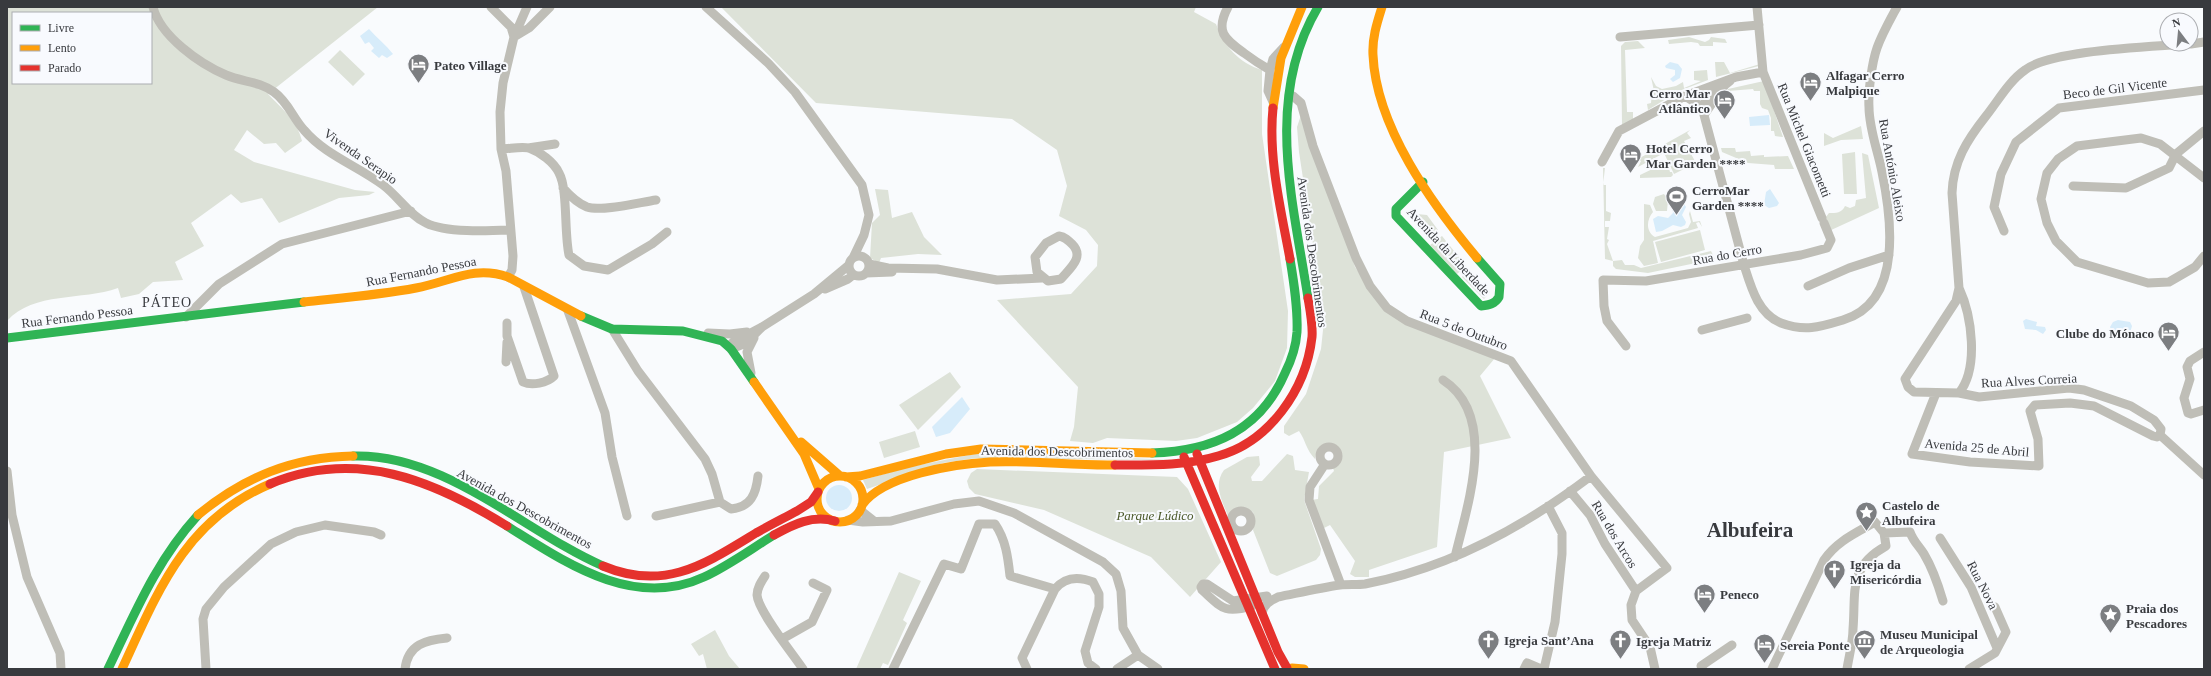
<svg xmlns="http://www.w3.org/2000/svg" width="2211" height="676" viewBox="0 0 2211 676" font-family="'Times New Roman',serif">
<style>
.green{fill:#dde2d8;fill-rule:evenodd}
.water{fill:#d7ecfa}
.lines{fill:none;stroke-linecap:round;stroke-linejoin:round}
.street{stroke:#bfbeb7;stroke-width:9}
.fast{stroke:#30b455;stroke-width:9}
.slow{stroke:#ff9f0a;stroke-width:9}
.jam{stroke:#e5322d;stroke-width:9}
.labels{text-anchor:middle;stroke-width:4;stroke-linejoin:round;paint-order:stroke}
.poi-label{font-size:13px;font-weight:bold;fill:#383a3e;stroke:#f8fafe;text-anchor:start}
.street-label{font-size:13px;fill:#383a3e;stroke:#f8fafe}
.park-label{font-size:13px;font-style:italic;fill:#4b592a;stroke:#f8fafe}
.neighbourhood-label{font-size:14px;letter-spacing:1px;fill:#383a3e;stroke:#f8fafe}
.town-label{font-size:21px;font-weight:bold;fill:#383a3e;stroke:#f8fafe}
</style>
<rect width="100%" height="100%" fill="#f9fbfd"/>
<path class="green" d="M7,7H378L268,94C282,109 297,120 302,141L285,153L276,143L264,144L247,130L234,150L254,162L355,190L375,192L369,195L339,198L279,223L262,198L241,203L231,194L191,223L204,246L175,262L183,280L153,282L139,294L121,298L118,288C82,301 34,291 7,321ZM13,13H151V83H13Z
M721,7H1196L1194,12L1216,24C1224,46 1239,63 1262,70V134L1288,311L1287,348L1275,381L1253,408L1237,422L1197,438L1176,441L1107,438L1093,443L1070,441L1074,427L1078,387L997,300L1071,294L1097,266L1098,245L1086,230L1059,216L1067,186L1057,150L1012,119L816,103Z
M1689,37L1705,42L1709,40L1711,37L1725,39L1727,43L1713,42V46H1700L1698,43L1691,42L1669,44L1668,40Z
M1638,41L1645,48L1625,50L1627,112H1633V120L1622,125L1621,46L1625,42Z
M340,50L365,74L353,86L328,62Z
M1715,62H1724L1730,73L1760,64L1759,66L1716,77Z
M1707,70L1708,80L1679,91L1648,110L1647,104L1651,103L1652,92L1654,91L1651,77L1656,86L1662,89L1676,86L1683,82L1684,88L1701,81L1694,80V71Z
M1764,81L1783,137L1775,136L1774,131H1771V118L1768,110L1762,108L1760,104V91H1754L1753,89L1728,91V89Z
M1302,112L1355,267L1381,306L1495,358L1480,376L1511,438L1444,452L1437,547L1369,570V577H1355L1350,574L1355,561L1330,525L1324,528L1311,500L1318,499L1319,486L1334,471L1333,468L1341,457L1340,450L1335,445C1325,444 1316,448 1315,459C1306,450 1306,441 1299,431L1289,436L1284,433V426L1306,394L1321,349L1323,330L1319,284L1299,152L1297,127Z
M1861,126L1863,139L1841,140L1824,146V133L1833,138Z
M1690,130L1687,133L1691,138L1684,141L1696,163L1674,174L1664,153L1638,167L1641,161L1638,159Z
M1721,148H1735L1736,152L1750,151L1751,156L1764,155V157L1788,156L1794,169H1775L1774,165L1748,163L1722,152Z
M1855,152L1857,194H1844L1842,154Z
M1862,153L1868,155L1879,208L1829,231L1825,218L1829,213C1836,213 1842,213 1845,206L1850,208L1855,206L1856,200L1866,198Z
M1667,162L1670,172H1672L1673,175L1671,177L1640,178V175Z
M1603,168H1605L1603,185H1606V211L1611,213L1610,221H1605V227H1609L1607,239L1609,240L1607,244L1613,261L1622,260L1625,265H1634L1641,268L1711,251L1715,259L1648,273L1616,269L1613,266V261L1605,259Z
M875,189L888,190L892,218L912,212L924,237L942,255L918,254L881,258L879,263L870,258L872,223L880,215Z
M1664,194L1668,200L1667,211H1656L1653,204L1655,197Z
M1644,204L1650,205L1653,212C1646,220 1646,232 1655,237L1688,228L1691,222L1689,214L1690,211L1693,222L1700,221L1702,227L1699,222L1696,223L1698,228L1653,241L1658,263L1644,266L1638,258L1640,246L1644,240Z
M1414,211L1417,214L1427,215L1438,230L1431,236L1409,215Z
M1700,230L1705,250L1661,262L1655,242Z
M1442,236L1466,266L1457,274L1430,245Z
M1468,269L1490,292L1484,299L1462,277Z
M950,372L961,387L918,430L899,405Z
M915,431L920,447L884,458L879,442Z
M985,452L1174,460L976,458L943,463L867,489L863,480L909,467Z
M1287,454L1293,456L1295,470L1309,472L1304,500L1321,549L1320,555L1316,560L1277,576L1270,573L1253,530L1255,521L1253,512L1241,508L1228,516C1222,500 1213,485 1224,470L1247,457L1259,456L1260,465L1251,477L1252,481H1262Z
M977,469L1177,477L1188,489L1221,562L1190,597L1151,557L1044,510L975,494L969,488L967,481L971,473Z
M899,572L921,581L903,620L907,623L888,665L883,663L880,669H856Z
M715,630L729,656L740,669H707L703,654L699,656L691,644Z"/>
<path class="water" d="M369,29C377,38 386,45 393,54L387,58L382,55L379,58L371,51L374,48L369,42L365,44L360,36Z
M1670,62L1678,64L1682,69L1680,78L1673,82L1670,79L1675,75V70L1666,68L1665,66Z
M1769,115L1770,125L1750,126L1749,117Z
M1770,189L1779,203L1777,206L1769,208L1764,205L1766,192Z
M1677,202H1683L1686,207L1682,215L1686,222L1685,225L1681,227L1673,225L1662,231L1656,232L1653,219L1658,216L1668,218L1673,213L1672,206Z
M2026,319L2037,322L2036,326L2045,327L2046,330L2043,334L2036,330L2025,329L2023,321Z
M2118,320L2130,322L2132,326L2130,333L2127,335L2113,334L2110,327L2113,322Z
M962,397L970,409L950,433L936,437L932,427Z
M826 498a13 13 0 1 1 26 0a13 13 0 1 1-26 0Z"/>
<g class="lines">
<path class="street" d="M153,7C160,36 200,64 226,75C242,82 259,81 274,92C288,102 293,118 304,130C325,155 358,166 383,185C398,196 409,215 426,223C446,233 488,231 510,230
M491,7L511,27L514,37
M706,7L768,63L795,92L862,185L869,215L864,235L853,258
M1228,7C1215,31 1224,39 1244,53C1252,59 1261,65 1270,70
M1757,7L1763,72L1822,218
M514,37L527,7
M1620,37L1759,25
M2191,44L2204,42
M1293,96L1301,103L1313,146L1356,258L1370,286L1387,308L1407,321L1511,361L1591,476L1667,568L1636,591L1631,605L1632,620L1650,647L1655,669
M1685,96L1702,107L1704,115L1744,265C1751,287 1758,314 1781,323C1805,332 1820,327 1843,320C1903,302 1892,220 1882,172C1878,151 1869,129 1869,107C1868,92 1872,62 1877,48C1882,34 1890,20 1897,7
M1273,102L1268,91L1270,70L1273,59L1284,47
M1702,107L1715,85
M1704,115L1725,85L1730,81
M528,148L555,144
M501,149C509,149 521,146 529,148C540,152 554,162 559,173C568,189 564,233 569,255L584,266L608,270L652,244L667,232
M1602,162L1619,131L1685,96L1736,77L1763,72
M2204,178L2160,144L2141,138L2077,146L2058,159L2047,173L2041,199L2047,223L2056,241L2077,262L2148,283L2169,282L2195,267L2204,256
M2073,186L2126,188L2169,168L2176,154L2204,131
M563,188C570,196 577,203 587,207C602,212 641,202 656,200
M2004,231L1994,207L2001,174L2016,142L2059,108L2204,90
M1059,236C1065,237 1068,240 1072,244C1085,257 1070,268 1061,279L1048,281L1037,272L1035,257L1046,243Z
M849 266a10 10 0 1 1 20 0a10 10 0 1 1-20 0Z
M869,264L888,268L937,269L997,280L1042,278
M866,273L892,272
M508,277L512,270L513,256L506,171L501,149L500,112L503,83L514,37L529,28L550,7
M1808,286L1849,268L1889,255
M1959,288C1972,316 1979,368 1959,393
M825,289L848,279L853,275
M568,311L605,413L612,457L627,516
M186,317L219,284L282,244L411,211
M507,323V336L523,382C532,386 547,383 554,376L524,287
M762,327L746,343L731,349L732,343L762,327L814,294L849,265
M612,329L638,371L705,459L712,474L720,502L656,516
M1702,330L1747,318
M708,333L730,334L747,332
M1626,346L1607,321L1604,306L1603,280L1646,281L1801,255L1827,248L1831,240L1824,223
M2204,352L2190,361L2187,367L2190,379L2184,398L2188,413L2191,414L2204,410
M506,362L507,342
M751,373L747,352L754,338
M1443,380C1499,416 1467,506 1455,557
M1936,393L1912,454L1970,462L2039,466L2038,439L2030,411L2035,405L2070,403L2094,406L2153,436L2157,437L2160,435
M2160,435L2161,429L2154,420L2131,406L2084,390L2069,388L1979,397L1959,393L1914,392L1908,387L1905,379L1956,301L1959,288L1952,193C1953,162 1967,140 1986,116C1998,101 2009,81 2025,70C2050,50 2150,47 2186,44
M2160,435L2204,475
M1320 456a9 9 0 1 1 18 0a9 9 0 1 1-18 0Z
M1325,464L1310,487L1309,500L1341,585
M7,471L12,515L27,577L60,653L61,669
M1570,491L1590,515L1605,544L1636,591
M720,502L731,509C751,507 756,494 758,476
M860,510L874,521
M1231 521a10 10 0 1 1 20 0a10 10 0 1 1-20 0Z
M848,520L863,522L891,521L954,504L979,501L1014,513L1103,562L1116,574L1121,591L1123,628L1138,655L1158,669
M1884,533L1910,532C1913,541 1919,546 1924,554C1933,569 1938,584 1943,601
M1940,538L1971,587L1997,648
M765,576C761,582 757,588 757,595C758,611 793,654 803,669
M1252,606C1224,614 1222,608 1202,590L1201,587L1203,584H1207L1233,601L1267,596
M1262,613C1264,604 1270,601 1278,597C1298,593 1319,588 1340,585C1348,584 1357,585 1365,584C1448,568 1524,527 1591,476
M782,639L812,622L827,590L813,583
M206,669L203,619L206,609L224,587L271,544L296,532L325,525L374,532L381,535
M405,669C408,644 426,640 447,638
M893,669L944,564L961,569L979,524H995C1006,540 1008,558 1010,576L1055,589
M1027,669L1022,658L1055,589C1065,577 1078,576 1093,582L1099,594V607L1085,651L1088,663L1096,669
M1117,669L1138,655
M1524,669L1527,663L1541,669
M1544,669L1555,622L1562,554V533L1548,506
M1703,669L1701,666L1732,645
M1772,669L1824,560C1837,541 1856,533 1875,522L1884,533L1886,546C1848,567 1856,591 1853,629C1853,642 1849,656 1847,669
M1969,669L1995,653L2006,632L1995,607"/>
<path class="fast" d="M1423,182L1396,209V216L1481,306C1489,305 1495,304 1499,297L1500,284L1477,258
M1308,298C1293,201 1264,98 1318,7
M581,316L612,329L683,331L722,341L731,349L754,382
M7,338L304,302
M1152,453C1212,451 1260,431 1285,373C1291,361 1296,347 1297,332C1298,308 1294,283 1290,259
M353,456C445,453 523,531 603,566
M507,526C565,562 633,610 704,577C728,566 751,549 774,535
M108,669C135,613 156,561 198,515"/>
<path class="slow" d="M1382,7C1377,23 1372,38 1373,55C1376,127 1432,204 1477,258
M1273,108L1281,58L1302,7
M304,302C341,298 379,295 416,288C450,282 473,265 508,277L581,316
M754,382L804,454L819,489
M801,442L840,476
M817 499a23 23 0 1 1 46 0a23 23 0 1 1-46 0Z
M846,477L860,476L946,454L981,449L1152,453
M862,505C884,475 954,464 990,462C1031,460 1074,466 1115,465
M198,515C244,477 293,457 353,456
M1292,668L1304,669
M122,669C158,591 185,520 270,484"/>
<path class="jam" d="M1273,108C1268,158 1281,210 1290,259
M1197,454L1278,652L1287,668
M1184,457L1275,669
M1115,465C1150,465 1185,466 1218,456C1269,442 1306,390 1312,337C1313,325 1310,310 1308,298
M270,484C356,448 433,480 507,526
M774,535C794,524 812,515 835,521
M603,566C665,592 705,564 756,533C770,525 784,518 797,511L811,502L818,492"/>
</g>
<defs>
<symbol id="hotel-pin" viewBox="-11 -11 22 30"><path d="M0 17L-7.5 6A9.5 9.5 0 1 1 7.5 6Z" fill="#7c7e81" stroke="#f8fafe"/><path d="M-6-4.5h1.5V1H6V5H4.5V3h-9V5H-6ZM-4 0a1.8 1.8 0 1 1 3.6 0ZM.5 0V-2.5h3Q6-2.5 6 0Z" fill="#fff"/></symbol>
<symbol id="stadium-pin" viewBox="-11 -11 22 30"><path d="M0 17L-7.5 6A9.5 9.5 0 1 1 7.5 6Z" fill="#7c7e81" stroke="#f8fafe"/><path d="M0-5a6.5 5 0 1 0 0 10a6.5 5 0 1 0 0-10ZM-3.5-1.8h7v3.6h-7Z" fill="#fff"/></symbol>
<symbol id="sight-pin" viewBox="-11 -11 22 30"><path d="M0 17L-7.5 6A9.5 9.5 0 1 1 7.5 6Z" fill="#7c7e81" stroke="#f8fafe"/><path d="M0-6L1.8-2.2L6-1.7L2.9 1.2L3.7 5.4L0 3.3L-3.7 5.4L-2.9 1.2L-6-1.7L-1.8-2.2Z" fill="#fff"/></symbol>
<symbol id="church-pin" viewBox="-11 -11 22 30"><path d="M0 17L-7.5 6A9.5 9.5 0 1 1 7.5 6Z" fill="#7c7e81" stroke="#f8fafe"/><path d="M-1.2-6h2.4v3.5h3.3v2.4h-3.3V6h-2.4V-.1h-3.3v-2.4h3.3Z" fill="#fff"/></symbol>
<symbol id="museum-pin" viewBox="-11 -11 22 30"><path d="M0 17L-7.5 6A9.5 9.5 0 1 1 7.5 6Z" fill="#7c7e81" stroke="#f8fafe"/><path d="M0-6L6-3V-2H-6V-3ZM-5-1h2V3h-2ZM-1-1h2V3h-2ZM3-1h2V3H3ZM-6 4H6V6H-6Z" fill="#fff"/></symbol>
</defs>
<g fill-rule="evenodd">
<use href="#hotel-pin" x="406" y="52" width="25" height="34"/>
<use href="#hotel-pin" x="1798" y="70" width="25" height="34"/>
<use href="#hotel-pin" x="1712" y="88" width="25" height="34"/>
<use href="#hotel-pin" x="1618" y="142" width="25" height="34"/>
<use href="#stadium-pin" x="1664" y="184" width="25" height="34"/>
<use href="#hotel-pin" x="2156" y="320" width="25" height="34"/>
<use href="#sight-pin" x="1854" y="500" width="25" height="34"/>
<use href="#church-pin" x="1822" y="558" width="25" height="34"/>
<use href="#hotel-pin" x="1692" y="582" width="25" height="34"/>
<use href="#sight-pin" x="2098" y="602" width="25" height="34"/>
<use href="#church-pin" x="1476" y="628" width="25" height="34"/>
<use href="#church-pin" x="1608" y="628" width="25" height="34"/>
<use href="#museum-pin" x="1852" y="628" width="25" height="34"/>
<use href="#hotel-pin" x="1752" y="632" width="25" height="34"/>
</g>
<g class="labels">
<g class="poi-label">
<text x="434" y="70">Pateo Village</text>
<text x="1826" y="80">Alfagar Cerro<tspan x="1826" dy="15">Malpique</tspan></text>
<text x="1710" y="98" text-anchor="end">Cerro Mar<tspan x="1710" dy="15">Atlântico</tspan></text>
<text x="1646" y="153">Hotel Cerro<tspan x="1646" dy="15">Mar Garden ****</tspan></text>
<text x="1692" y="195">CerroMar<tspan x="1692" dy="15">Garden ****</tspan></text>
<text x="2154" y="338" text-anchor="end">Clube do Mónaco</text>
<text x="1882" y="510">Castelo de<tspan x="1882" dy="15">Albufeira</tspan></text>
<text x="1850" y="569">Igreja da<tspan x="1850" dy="15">Misericórdia</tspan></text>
<text x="1720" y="599">Peneco</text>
<text x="2126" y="613">Praia dos<tspan x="2126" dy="15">Pescadores</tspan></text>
<text x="1880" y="639">Museu Municipal<tspan x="1880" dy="15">de Arqueologia</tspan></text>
<text x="1504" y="645">Igreja Sant’Ana</text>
<text x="1636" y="646">Igreja Matriz</text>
<text x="1780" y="650">Sereia Ponte</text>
</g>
<g class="street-label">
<text transform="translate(2115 88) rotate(-7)" y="5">Beco de Gil Vicente</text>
<text transform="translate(1805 140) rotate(68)" y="5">Rua Michel Giacometti</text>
<text transform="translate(361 156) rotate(35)" y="5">Vivenda Serapio</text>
<text transform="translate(1893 170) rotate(80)" y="5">Rua António Aleixo</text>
<text transform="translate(1449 251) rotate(47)" y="5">Avenida da Liberdade</text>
<text transform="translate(1313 252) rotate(82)" y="5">Avenida dos Descobrimentos</text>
<text transform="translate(1727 254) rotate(-10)" y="5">Rua do Cerro</text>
<text transform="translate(421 271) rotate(-11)" y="5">Rua Fernando Pessoa</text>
<text transform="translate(77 316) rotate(-7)" y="5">Rua Fernando Pessoa</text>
<text transform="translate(1464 329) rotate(21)" y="5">Rua 5 de Outubro</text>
<text transform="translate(2029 380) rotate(-3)" y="5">Rua Alves Correia</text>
<text transform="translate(1977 447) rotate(5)" y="5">Avenida 25 de Abril</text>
<text transform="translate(1057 451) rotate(1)" y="5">Avenida dos Descobrimentos</text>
<text transform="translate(525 508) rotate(29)" y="5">Avenida dos Descobrimentos</text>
<text transform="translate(1615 534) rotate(59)" y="5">Rua dos Arcos</text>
<text transform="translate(1983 585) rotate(63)" y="5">Rua Nova</text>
</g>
<g class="park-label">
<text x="1155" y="520">Parque Lúdico</text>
</g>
<g class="neighbourhood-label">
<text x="167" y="307">PÁTEO</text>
</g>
<g class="town-label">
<text x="1750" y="537">Albufeira</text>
</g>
</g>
<rect width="2211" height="676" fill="none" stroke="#383a3e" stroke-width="16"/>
<rect x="12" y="12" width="140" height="72" fill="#f8fafe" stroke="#abadb1"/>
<rect x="20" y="25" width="20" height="6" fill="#30b455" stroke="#abadb1"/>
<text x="48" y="32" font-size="12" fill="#383a3e">Livre</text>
<rect x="20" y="45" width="20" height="6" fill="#ff9f0a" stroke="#abadb1"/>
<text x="48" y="52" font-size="12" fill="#383a3e">Lento</text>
<rect x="20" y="65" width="20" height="6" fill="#e5322d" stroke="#abadb1"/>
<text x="48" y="72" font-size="12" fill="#383a3e">Parado</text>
<g transform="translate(2179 32) rotate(344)"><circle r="19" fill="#f8fafe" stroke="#abadb1"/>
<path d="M0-3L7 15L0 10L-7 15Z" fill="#7c7e81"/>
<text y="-6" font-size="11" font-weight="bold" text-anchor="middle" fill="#383a3e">N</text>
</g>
</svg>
